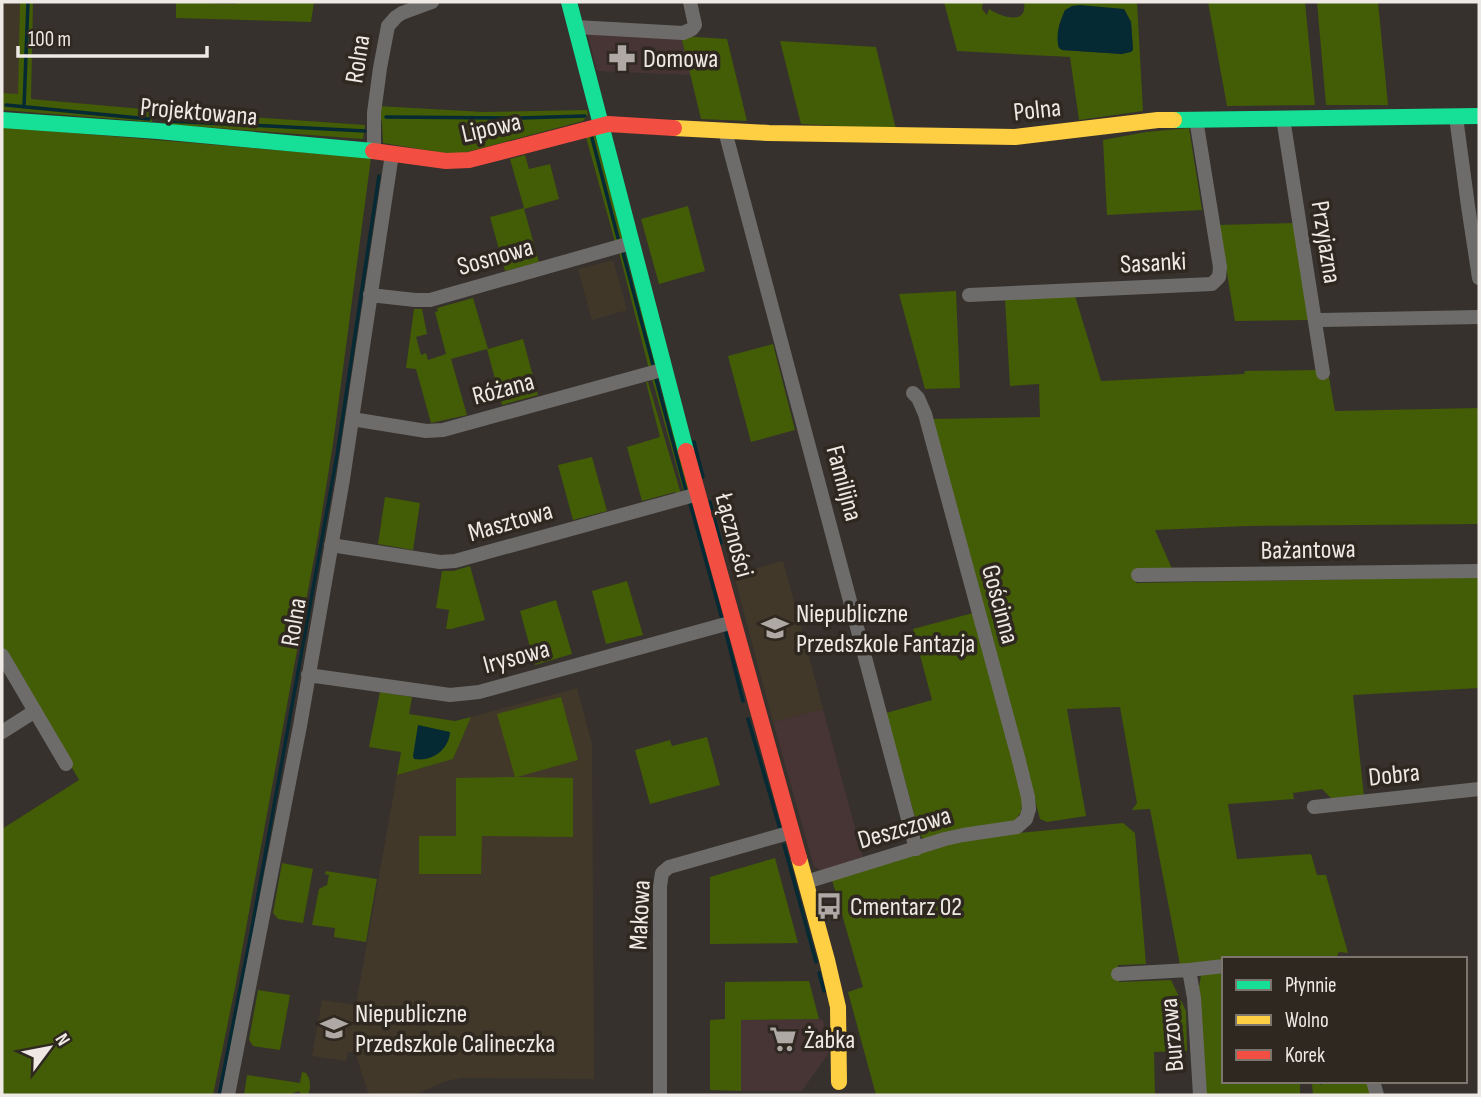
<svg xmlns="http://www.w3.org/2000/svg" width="1481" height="1097" viewBox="0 0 1481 1097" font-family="'Sofia Sans Condensed',sans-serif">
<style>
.commercial{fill:#473435}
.built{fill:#413729}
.education{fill:#42382a}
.green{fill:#435c06;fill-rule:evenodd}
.water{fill:#052a33}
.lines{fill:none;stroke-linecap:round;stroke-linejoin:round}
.stream{stroke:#052a33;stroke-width:3.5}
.street{stroke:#6e6c6a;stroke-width:14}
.fast{stroke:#16e098;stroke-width:16}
.slow{stroke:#ffcf43;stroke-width:16}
.jam{stroke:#f24e42;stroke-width:16}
.labels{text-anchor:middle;stroke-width:7;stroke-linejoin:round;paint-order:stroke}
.poi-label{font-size:26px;fill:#eee9e4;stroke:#2f2820;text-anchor:start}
.street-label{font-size:26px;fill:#eee9e4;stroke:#2f2820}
</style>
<rect width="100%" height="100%" fill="#36312c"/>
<path class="commercial" d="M587,32L681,36L691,75L597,71Z
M823,709L864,861L826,872L814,867L773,722Z
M819,1019L823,1020L829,1053L802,1091H741V1020Z"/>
<path class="built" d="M2,2H20L18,95L2,93Z
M613,260L627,310L592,320L578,269Z"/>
<path class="education" d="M783,561L823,709L773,722L734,575Z
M577,688L592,744L594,1079L462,1078L446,1081L414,1095H369L355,1052H348L346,1061L312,1056L322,1000L356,1005L397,775L453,759L471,717Z"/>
<path class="green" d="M20,2H33L31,99L153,110L152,122L2,110V93L18,94Z
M176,2L235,4L236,2H314L311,22L176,18Z
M944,2H983L982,9L987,15L989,9C1001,17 1028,26 1024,2H1137L1143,111L1079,120L1070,57L957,51ZM1124,9L1131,22L1133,50L1122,54L1062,50L1058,46L1059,25L1065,10Z
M1208,2H1305L1315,105L1227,106Z
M1317,2H1378L1388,105H1326Z
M681,36L727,39L747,121L701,119Z
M780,41L876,47L896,129L801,124Z
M378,106L484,112L587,110L588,115L583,121L456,155L383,143L382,123Z
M165,111L365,125L363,139L164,124Z
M2,127L371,158L333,444L319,531L235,988L213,1095H2V829L79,780L2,645Z
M1189,128L1202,210L1107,215L1103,140L1146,132Z
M595,135L624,239L615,242L586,137Z
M525,155L529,169L550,164L559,199L524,209L539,262L505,271L490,217L524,208L510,159Z
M688,206L705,271L659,284L641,219Z
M1294,223L1309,320L1235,321L1219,225Z
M624,250L657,365L649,369L619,252Z
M956,291L960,388L925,389L899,294Z
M1075,296L1101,381L1244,374L1245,371L1316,370L1328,372L1335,411L1479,408V524L1246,526L1155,530L1173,571L1135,572L1136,583L1479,577V688L1353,695L1364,796L1333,800L1322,789L1293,793L1294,799L1228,804L1237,859L1311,854L1317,875H1326L1348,953L1339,952L1336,958L1224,959V964L1181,970L1150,809L1132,810L1137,803L1120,707L1067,709L1086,816L1047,822L1040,819L932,419L1040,417L1039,384L1010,386L1005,300Z
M473,298L488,349L523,339L538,395L502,405L487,349L451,359L467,415L431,423L416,369L406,368L414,309H422L427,334L416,337L421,355L426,353L428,360L446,354L435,312L438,311L437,308Z
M773,344L795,430L751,442L728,356Z
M657,378L691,489L684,493L652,379Z
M646,382H648L681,494L677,495L675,492L642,501L627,447L660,437Z
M592,457L607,511L573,520L558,465Z
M385,497L420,503L413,550L378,544Z
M470,566L485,620L451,629H446L449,610L436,608L442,571H453Z
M627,581L643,635L606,644L592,591Z
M556,600L572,654L535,665L520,611Z
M973,613L1023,799L1021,812L1013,823L925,841L920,835L886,713L932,700L913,629Z
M380,692L412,697L409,714L455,721L471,717L453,759L397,775L401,752L369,747Z
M561,697L578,760L517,777L573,778V837L482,836L481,874H419V836H456V778L515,777L497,714Z
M707,737L720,785L650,804L635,750L670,740L672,746Z
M1123,823L1135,833L1146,964L1118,965L1119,982L1171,980L1186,1011L1187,1051L1154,1052L1155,1095H876L848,992L863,987L832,880L968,838Z
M775,858L798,943L710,944V877Z
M282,863L313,869L303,923L278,919L273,913Z
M326,871L377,879L366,942L334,937L335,928L312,925L319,889L327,885L329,875L325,874Z
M1224,970V1081H1300V1095H1206L1199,987L1201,975Z
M809,981L819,1019L741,1020V1091L710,1090V1020L725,1019V982Z
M258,990L290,995L280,1050L253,1046L249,1040Z
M302,1072L306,1073C311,1080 311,1087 308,1095H301L299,1091L288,1095H244L247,1075L300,1083Z
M1315,1081H1319L1320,1085L1329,1081H1369L1373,1095H1313L1312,1084Z"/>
<path class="water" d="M1080,5L1124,9L1131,22L1133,50L1131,52L1122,54L1062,50L1059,48C1055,34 1060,23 1065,10L1072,6Z
M418,725L450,732C449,750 432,762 414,759L413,756Z"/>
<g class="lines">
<path class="stream" d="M6,105L149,119
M24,107L28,2
M386,117L520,118L585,116
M169,121L365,131
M592,138L618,238
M623,253L653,365
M656,379L686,491
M694,442L703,477
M710,502L721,543
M690,503L722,619
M726,633L743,701
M748,719L780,829
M784,845L816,962
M819,973L824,991
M219,1095L252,928L337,455L379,176"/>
<path class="street" d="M576,27L683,33L692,29L695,25L690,2
M1456,117L1468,206L1479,278
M1283,118L1323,373
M725,131L916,849
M374,151V113L380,68L388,26L396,17L402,13L432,2
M370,295L415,300H430L631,243
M969,295L1212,284L1219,277L1220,267L1196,119
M1321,320L1479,317
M352,419L426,431L443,430L665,369
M331,545L440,562L455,561L698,494
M1138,575L1479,571
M2,655L66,764
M308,675L450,695L479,692L733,622
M2,732L35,711
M1314,807L1479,789
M806,882L945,839L963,835L1017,827L1026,819L1029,809L1028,797L1018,757L925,414L918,398L913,393
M1189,970L1194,998L1200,1095
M1118,974L1189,970L1224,966
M1373,1081L1377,1095
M228,1095L300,726L343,479L392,154
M660,1095V886L662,873L669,867L792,832"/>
<path class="fast" d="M569,2L686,451
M2,120L158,131L373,151
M1174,120L1479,116"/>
<path class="slow" d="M674,128L769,133L1015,137L1158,120H1174
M799,858L827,960L838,1007L839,1082"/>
<path class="jam" d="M373,151L446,161L469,160L608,124L674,128
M686,451L799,858"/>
</g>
<defs>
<symbol id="pharmacy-bare" viewBox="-9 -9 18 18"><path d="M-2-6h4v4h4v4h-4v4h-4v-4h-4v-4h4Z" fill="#aea9a4" stroke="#2f2820" stroke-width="2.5" paint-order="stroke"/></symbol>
<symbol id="school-bare" viewBox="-9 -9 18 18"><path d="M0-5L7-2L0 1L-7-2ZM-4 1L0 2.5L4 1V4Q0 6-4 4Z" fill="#aea9a4" stroke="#2f2820" stroke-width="2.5" paint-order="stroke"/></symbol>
<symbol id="bus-bare" viewBox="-9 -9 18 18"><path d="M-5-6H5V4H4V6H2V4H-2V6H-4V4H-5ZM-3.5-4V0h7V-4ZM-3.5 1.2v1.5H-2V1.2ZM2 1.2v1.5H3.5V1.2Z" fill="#aea9a4" stroke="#2f2820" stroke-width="2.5" paint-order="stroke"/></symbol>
<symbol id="supermarket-bare" viewBox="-9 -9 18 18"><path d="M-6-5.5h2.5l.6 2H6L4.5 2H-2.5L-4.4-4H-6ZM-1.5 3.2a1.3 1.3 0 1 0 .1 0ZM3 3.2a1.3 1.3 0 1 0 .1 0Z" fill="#aea9a4" stroke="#2f2820" stroke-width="2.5" paint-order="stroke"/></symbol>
</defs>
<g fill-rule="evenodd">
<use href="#pharmacy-bare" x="603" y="39" width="38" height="38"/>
<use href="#school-bare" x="756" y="609" width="38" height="38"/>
<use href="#bus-bare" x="810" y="887" width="38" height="38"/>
<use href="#school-bare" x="315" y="1009" width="38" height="38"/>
<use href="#supermarket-bare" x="764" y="1020" width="38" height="38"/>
</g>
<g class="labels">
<g class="poi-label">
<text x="643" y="67">Domowa</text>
<text x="796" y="622">Niepubliczne<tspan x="796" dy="30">Przedszkole Fantazja</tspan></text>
<text x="850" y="915">Cmentarz 02</text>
<text x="355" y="1022">Niepubliczne<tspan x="355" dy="30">Przedszkole Calineczka</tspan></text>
<text x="804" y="1048">Żabka</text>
</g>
<g class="street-label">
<text transform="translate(357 59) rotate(-81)" y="9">Rolna</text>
<text transform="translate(1037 109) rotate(-6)" y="9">Polna</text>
<text transform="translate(199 111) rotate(5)" y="9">Projektowana</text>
<text transform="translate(491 127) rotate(-13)" y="9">Lipowa</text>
<text transform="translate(1327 242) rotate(81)" y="9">Przyjazna</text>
<text transform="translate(495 256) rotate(-16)" y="9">Sosnowa</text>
<text transform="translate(1153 262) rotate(-3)" y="9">Sasanki</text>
<text transform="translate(503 388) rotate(-15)" y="9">Różana</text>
<text transform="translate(845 483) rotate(75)" y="9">Familijna</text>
<text transform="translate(510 521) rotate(-16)" y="9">Masztowa</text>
<text transform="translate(735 535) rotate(75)" y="9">Łączności</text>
<text transform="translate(1308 549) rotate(-1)" y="9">Bażantowa</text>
<text transform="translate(1001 604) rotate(75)" y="9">Gościnna</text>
<text transform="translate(293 622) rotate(-80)" y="9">Rolna</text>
<text transform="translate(516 656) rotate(-15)" y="9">Irysowa</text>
<text transform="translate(1394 774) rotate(-6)" y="9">Dobra</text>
<text transform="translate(904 827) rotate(-16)" y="9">Deszczowa</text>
<text transform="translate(639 915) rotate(-87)" y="9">Makowa</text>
<text transform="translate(1171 1035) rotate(-95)" y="9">Burzowa</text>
</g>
</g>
<rect width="1481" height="1097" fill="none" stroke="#eee9e4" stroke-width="7"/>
<rect x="1222" y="957" width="245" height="126" fill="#2f2820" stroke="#7b756e" stroke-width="2"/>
<rect x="1236" y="980" width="35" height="10" fill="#16e098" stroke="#7b756e" stroke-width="2"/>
<text x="1285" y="992" font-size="21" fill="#eee9e4">Płynnie</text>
<rect x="1236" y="1015" width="35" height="10" fill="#ffcf43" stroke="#7b756e" stroke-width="2"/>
<text x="1285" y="1027" font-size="21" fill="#eee9e4">Wolno</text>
<rect x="1236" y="1050" width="35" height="10" fill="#f24e42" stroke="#7b756e" stroke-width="2"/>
<text x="1285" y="1062" font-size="21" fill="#eee9e4">Korek</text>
<g transform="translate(49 1048) rotate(58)" stroke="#2f2820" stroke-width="5" paint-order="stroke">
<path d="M0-5L12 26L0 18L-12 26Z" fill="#eee9e4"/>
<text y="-10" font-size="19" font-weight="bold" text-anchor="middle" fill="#eee9e4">N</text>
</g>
<path d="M18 46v10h189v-10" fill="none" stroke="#eee9e4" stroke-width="3.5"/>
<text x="28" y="46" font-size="21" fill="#eee9e4" stroke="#2f2820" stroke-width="5" paint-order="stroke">100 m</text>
</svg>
